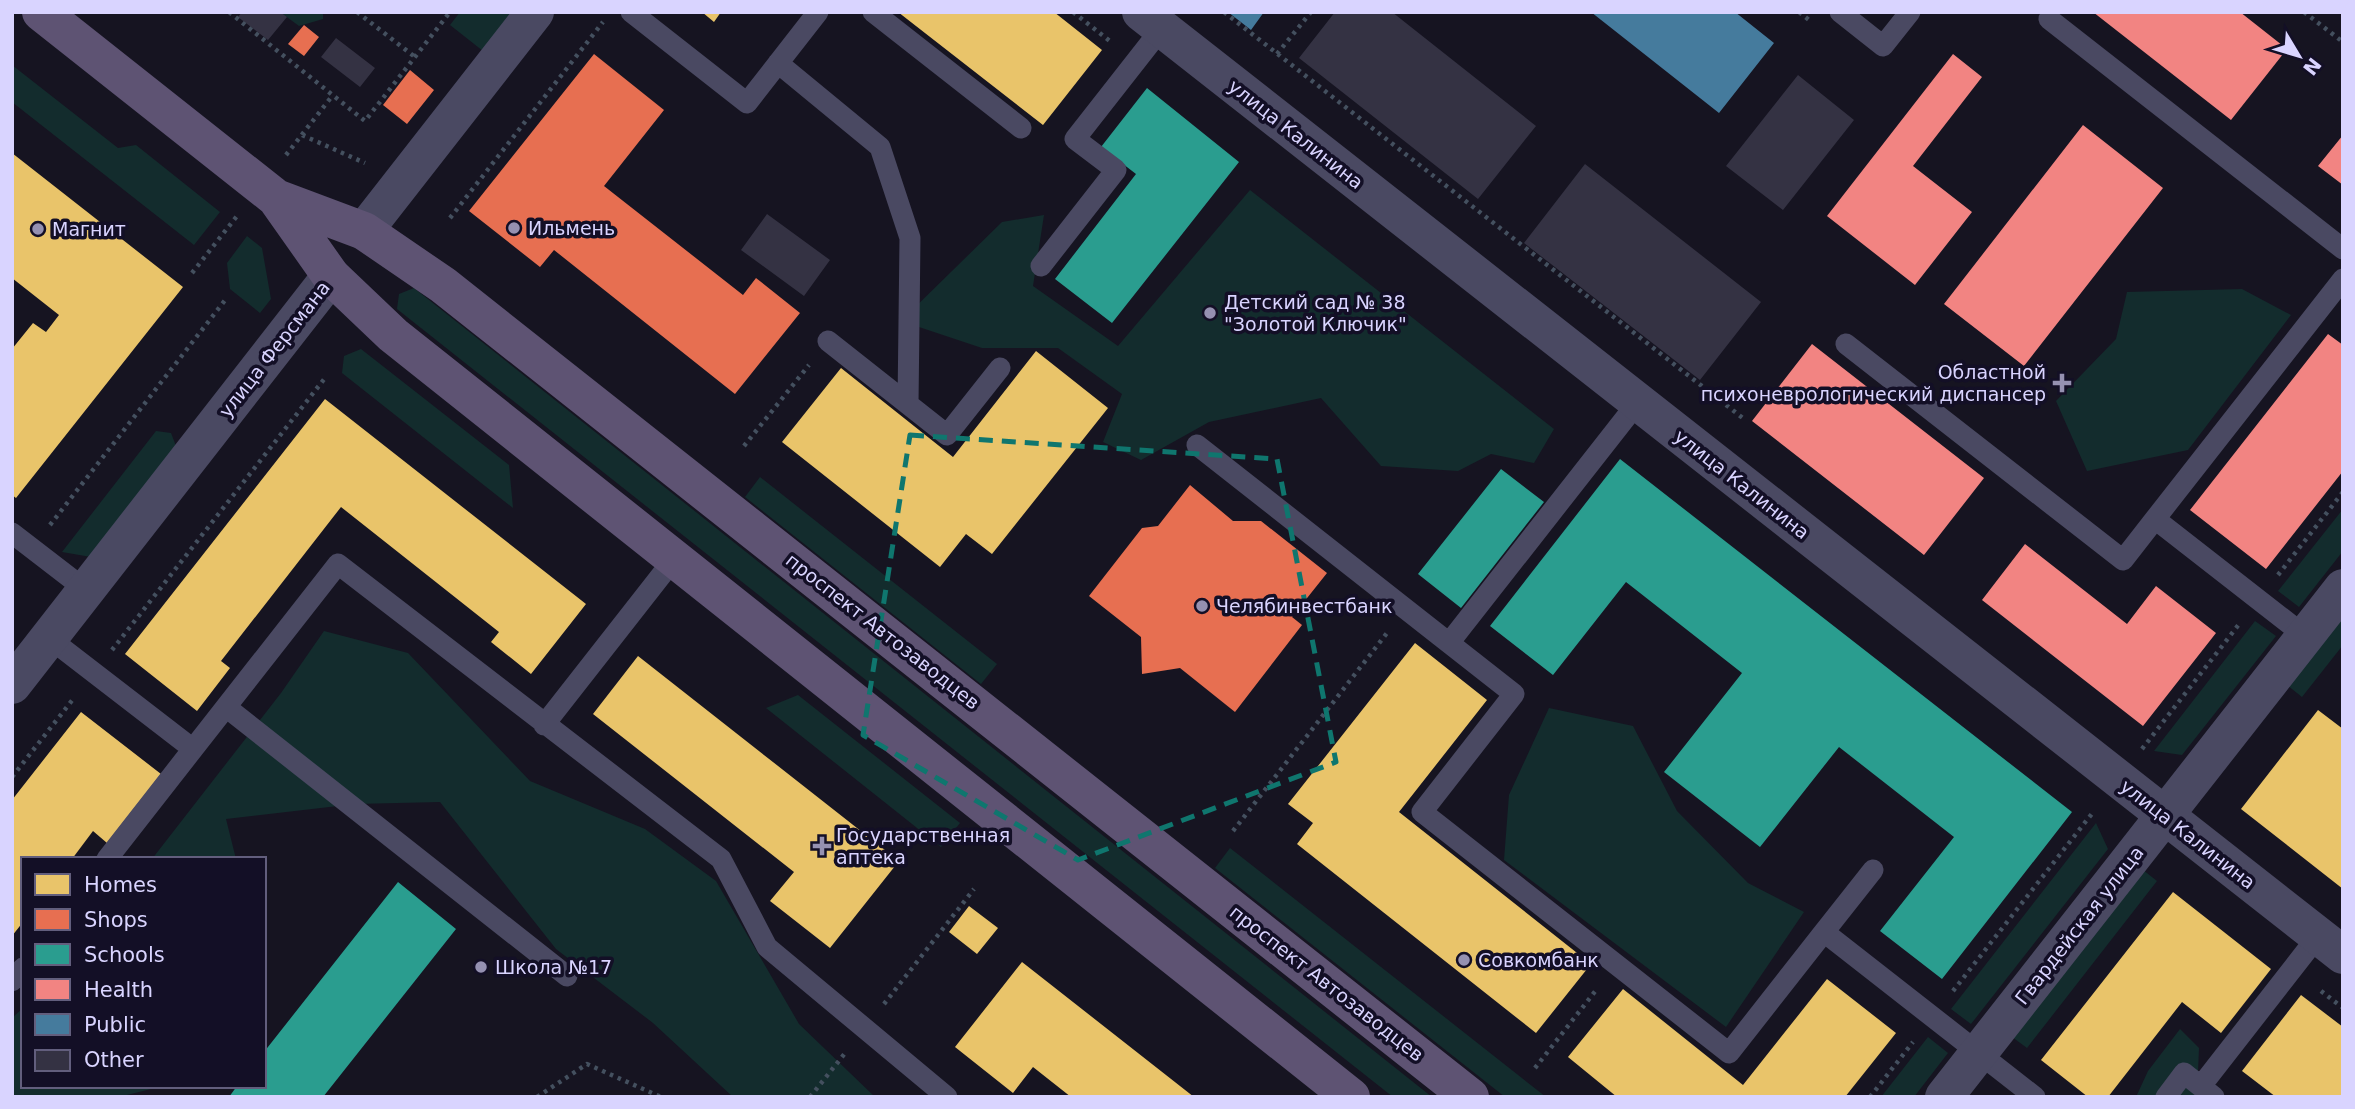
<svg xmlns="http://www.w3.org/2000/svg" width="2355" height="1109" viewBox="0 0 2355 1109" font-family="'DejaVu Sans',sans-serif">
<style>
.green{fill:#132c2d}
.homes{fill:#e9c46a}
.shops{fill:#e76f51}
.schools{fill:#2a9d8f}
.health{fill:#f28482}
.public{fill:#457b9d}
.building{fill:#343243}
.lines{fill:none;stroke-linecap:round;stroke-linejoin:round}
.path{stroke:#44505f;stroke-width:4.5;stroke-dasharray:3.5 5;stroke-linecap:butt}
.service{stroke:#4a4962;stroke-width:21}
.minor{stroke:#4a4962;stroke-width:38}
.primary{stroke:#5e5373;stroke-width:38}
.marked{fill:none;stroke:#0f766e;stroke-width:5;stroke-dasharray:14 9;stroke-linejoin:round}
.poi-dot{fill:#9591b1;stroke:#130f26;stroke-width:2.5}
.labels{text-anchor:middle;stroke-width:7;stroke-linejoin:round;paint-order:stroke}
.street-label{font-size:19px;fill:#d9d4ff;stroke:#130f26}
.poi-label{font-size:19px;fill:#d9d4ff;stroke:#130f26;text-anchor:start}
</style>
<rect width="100%" height="100%" fill="#161421"/>
<path class="green" d="M280,12H323V19L299,26Z
M460,12H513L483,51L450,25Z
M12,65L118,148L136,145L220,212L194,245L12,102Z
M1250,190L1554,429L1534,463L1491,454L1458,471L1381,466L1321,398L1209,422L1141,460L1103,442L1122,394L1058,348H982L901,321L1002,222L1044,215L1033,286L1118,346Z
M247,236L262,248L271,299L260,313L230,289L227,263Z
M414,288L1432,1097H1393L397,309L399,294Z
M2242,289L2291,315L2188,450L2087,471L2056,401L2116,339L2127,292Z
M361,349L509,465L513,508L342,373L344,356Z
M156,431L171,433L176,446L91,557L62,552Z
M760,477L997,664L981,684L745,497Z
M2343,509V551L2299,607L2278,591Z
M2343,605V645L2302,697L2283,682Z
M2255,621L2276,636L2182,755L2154,751Z
M324,631L408,653L530,781L645,829L716,881L799,1024L875,1097H733L653,1023L556,949L440,802L355,804L226,819L236,859H152L281,693Z
M798,695L960,823L941,847L766,708Z
M1549,708L1633,726L1677,811L1748,883L1804,912L1726,1027L1504,860L1509,795Z
M2096,823L2108,849L1971,1024L1951,1009Z
M1230,848L1546,1097H1505L1215,868Z
M2138,866L2157,881L2027,1048L2008,1034Z
M23,1008V1086H163L119,1097H12V1018Z
M2180,1029L2199,1048L2197,1097H2136L2148,1071Z
M1928,1037L1948,1053L1914,1097H1881Z"/>
<path class="homes" d="M702,12H721L714,22Z
M898,12H1054L1102,50L1043,125Z
M12,153L183,287L16,498L12,495V349L33,323L46,332L59,315L12,278Z
M1036,351L1108,408L992,554L966,534L940,567L782,442L841,368L953,457Z
M325,399L586,604L531,674L491,642L499,632L341,507L221,661L230,668L197,711L125,654Z
M1415,643L1487,700L1399,812L1591,964L1536,1033L1297,844L1313,823L1288,804Z
M638,656L899,861L830,948L770,901L794,872L593,714Z
M2318,710L2343,729V889L2241,809Z
M81,712L161,774L107,843L93,831L72,859H23V922L12,936V800Z
M2173,892L2271,969L2221,1033L2182,1002L2108,1097H2088L2041,1060Z
M969,906L998,928L977,954L949,932Z
M1022,962L1194,1097H1071L1033,1067L1013,1093L955,1047Z
M1827,979L1896,1033L1845,1097H1617L1568,1057L1623,989L1743,1085Z
M2301,995L2343,1027V1097H2276L2242,1071Z"/>
<path class="shops" d="M304,25L319,37L304,56L288,44Z
M594,54L664,110L604,186L743,295L756,278L800,313L735,394L554,250L540,267L469,211Z
M410,70L434,90L407,124L383,105Z
M1190,485L1233,521H1261L1327,573L1292,617L1302,625L1235,712L1180,668L1142,674L1141,637L1089,596L1142,528L1158,526Z"/>
<path class="schools" d="M1147,88L1239,162L1112,323L1055,279L1136,174L1101,147Z
M1620,459L2072,812L1942,979L1880,931L1954,837L1839,747L1760,847L1664,772L1742,673L1626,582L1553,675L1490,626Z
M1501,469L1544,502L1461,608L1418,574Z
M398,882L456,929L323,1097H229L237,1086H264V1052Z"/>
<path class="health" d="M2093,12H2240L2287,49L2231,120Z
M1953,54L1982,77L1913,166L1972,212L1915,285L1827,216Z
M2083,125L2163,188L2024,366L1944,304Z
M2343,135V185L2318,166Z
M2328,334L2343,345V471L2266,569L2190,510Z
M1812,344L1984,478L1924,555L1752,421Z
M2025,544L2127,624L2156,586L2216,633L2143,726L1982,600Z"/>
<path class="public" d="M1228,12H1264L1251,30Z
M1591,12H1735L1774,43L1719,113Z"/>
<path class="building" d="M242,12H280L287,17L268,40L238,17Z
M1335,12H1392L1536,126L1478,199L1299,58Z
M336,38L375,68L360,87L321,57Z
M1798,75L1854,120L1783,210L1726,166Z
M1585,164L1761,302L1700,380L1524,243Z
M767,214L830,260L804,296L741,250Z"/>
<g class="lines">
<path class="path" d="M229,12L365,121L450,12
M357,12L415,57
M1073,12L1111,42
M1224,12L1744,419
M1799,12L1809,20
M2304,12L2343,42
M1277,54L1311,12
M302,135L365,163
M286,155L333,95
M450,218L603,22
M192,273L237,216
M744,446L809,365
M50,525L226,299
M2278,575L2343,492
M112,650L325,378
M2142,749L2240,623
M12,777L74,698
M1233,831L1387,633
M1953,991L2094,811
M2321,991L2343,1008
M884,1004L974,889
M1535,1068L1597,989
M537,1097L587,1064L661,1097
M810,1097L846,1052
M1870,1097L1913,1042"/>
<path class="service" d="M631,12L747,103L818,12
M873,12L1021,128
M1840,12L1883,46L1910,12
M2049,19L2343,249
M778,63L880,147L910,238L908,404
M1041,266L1116,170L1075,139L1162,28
M828,341L947,435L1000,368
M1846,344L2123,560L2155,519L2305,636
M1638,402L1449,643L1514,694L1422,812L1729,1053L1824,932L2035,1097
M1197,445L1449,643
M2155,519L2343,279
M12,533L86,590
M49,638L193,749L338,564L721,859L767,947L947,1097
M226,707L567,976
M544,725L674,559
M107,859L193,749
M1824,932L1873,870
M12,981L23,968
M2201,1086L2318,936
M2166,1097L2184,1073L2214,1097"/>
<path class="minor" d="M1141,12L2343,955
M364,231L535,12
M12,685L331,276
M1944,1097L2343,588"/>
<path class="primary" d="M41,12L276,198L331,276L393,335L1351,1097
M276,198L364,231L443,285L1470,1097"/>
</g>
<path class="marked" d="M910,435L1277,459L1336,762L1078,860L863,735Z"/>
<g class="poi-dot">
<circle cx="514" cy="228" r="7"/>
<circle cx="38" cy="229" r="7"/>
<circle cx="1210" cy="313" r="7"/>
<path d="M2058.5 372.5h7v7h7v7h-7v7h-7v-7h-7v-7h7z"/>
<circle cx="1202" cy="606" r="7"/>
<path d="M818.5 835.5h7v7h7v7h-7v7h-7v-7h-7v-7h7z"/>
<circle cx="1464" cy="960" r="7"/>
<circle cx="481" cy="967" r="7"/>
</g>
<g class="labels">
<g class="street-label">
<text transform="translate(1296 134) rotate(38)" y="7">улица Калинина</text>
<text transform="translate(274 349) rotate(-52)" y="7">улица Ферсмана</text>
<text transform="translate(1742 484) rotate(38)" y="7">улица Калинина</text>
<text transform="translate(883 631) rotate(38)" y="7">проспект Автозаводцев</text>
<text transform="translate(2188 834) rotate(38)" y="7">улица Калинина</text>
<text transform="translate(2079 925) rotate(-52)" y="7">Гвардейская улица</text>
<text transform="translate(1327 983) rotate(38)" y="7">проспект Автозаводцев</text>
</g>
<g class="poi-label">
<text x="528" y="235">Ильмень</text>
<text x="52" y="236">Магнит</text>
<text x="1224" y="309">Детский сад № 38<tspan x="1224" dy="22">"Золотой Ключик"</tspan></text>
<text x="2046" y="379" text-anchor="end">Областной<tspan x="2046" dy="22">психоневрологический диспансер</tspan></text>
<text x="1216" y="613">Челябинвестбанк</text>
<text x="836" y="842">Государственная<tspan x="836" dy="22">аптека</tspan></text>
<text x="1478" y="967">Совкомбанк</text>
<text x="495" y="974">Школа №17</text>
</g>
</g>
<rect width="2355" height="1109" fill="none" stroke="#d9d4ff" stroke-width="28"/>
<rect x="21" y="857" width="245" height="231" fill="#130f26" stroke="#625e7d" stroke-width="2"/>
<rect x="35" y="874" width="35" height="21" fill="#e9c46a" stroke="#625e7d" stroke-width="2"/>
<text x="84" y="892" font-size="21" fill="#d9d4ff">Homes</text>
<rect x="35" y="909" width="35" height="21" fill="#e76f51" stroke="#625e7d" stroke-width="2"/>
<text x="84" y="927" font-size="21" fill="#d9d4ff">Shops</text>
<rect x="35" y="944" width="35" height="21" fill="#2a9d8f" stroke="#625e7d" stroke-width="2"/>
<text x="84" y="962" font-size="21" fill="#d9d4ff">Schools</text>
<rect x="35" y="979" width="35" height="21" fill="#f28482" stroke="#625e7d" stroke-width="2"/>
<text x="84" y="997" font-size="21" fill="#d9d4ff">Health</text>
<rect x="35" y="1014" width="35" height="21" fill="#457b9d" stroke="#625e7d" stroke-width="2"/>
<text x="84" y="1032" font-size="21" fill="#d9d4ff">Public</text>
<rect x="35" y="1050" width="35" height="21" fill="#343243" stroke="#625e7d" stroke-width="2"/>
<text x="84" y="1067" font-size="21" fill="#d9d4ff">Other</text>
<g transform="translate(2299 56) rotate(128)" stroke="#130f26" stroke-width="5" paint-order="stroke">
<path d="M0-5L12 26L0 18L-12 26Z" fill="#d9d4ff"/>
<text y="-10" font-size="19" font-weight="bold" text-anchor="middle" fill="#d9d4ff">N</text>
</g>
</svg>
